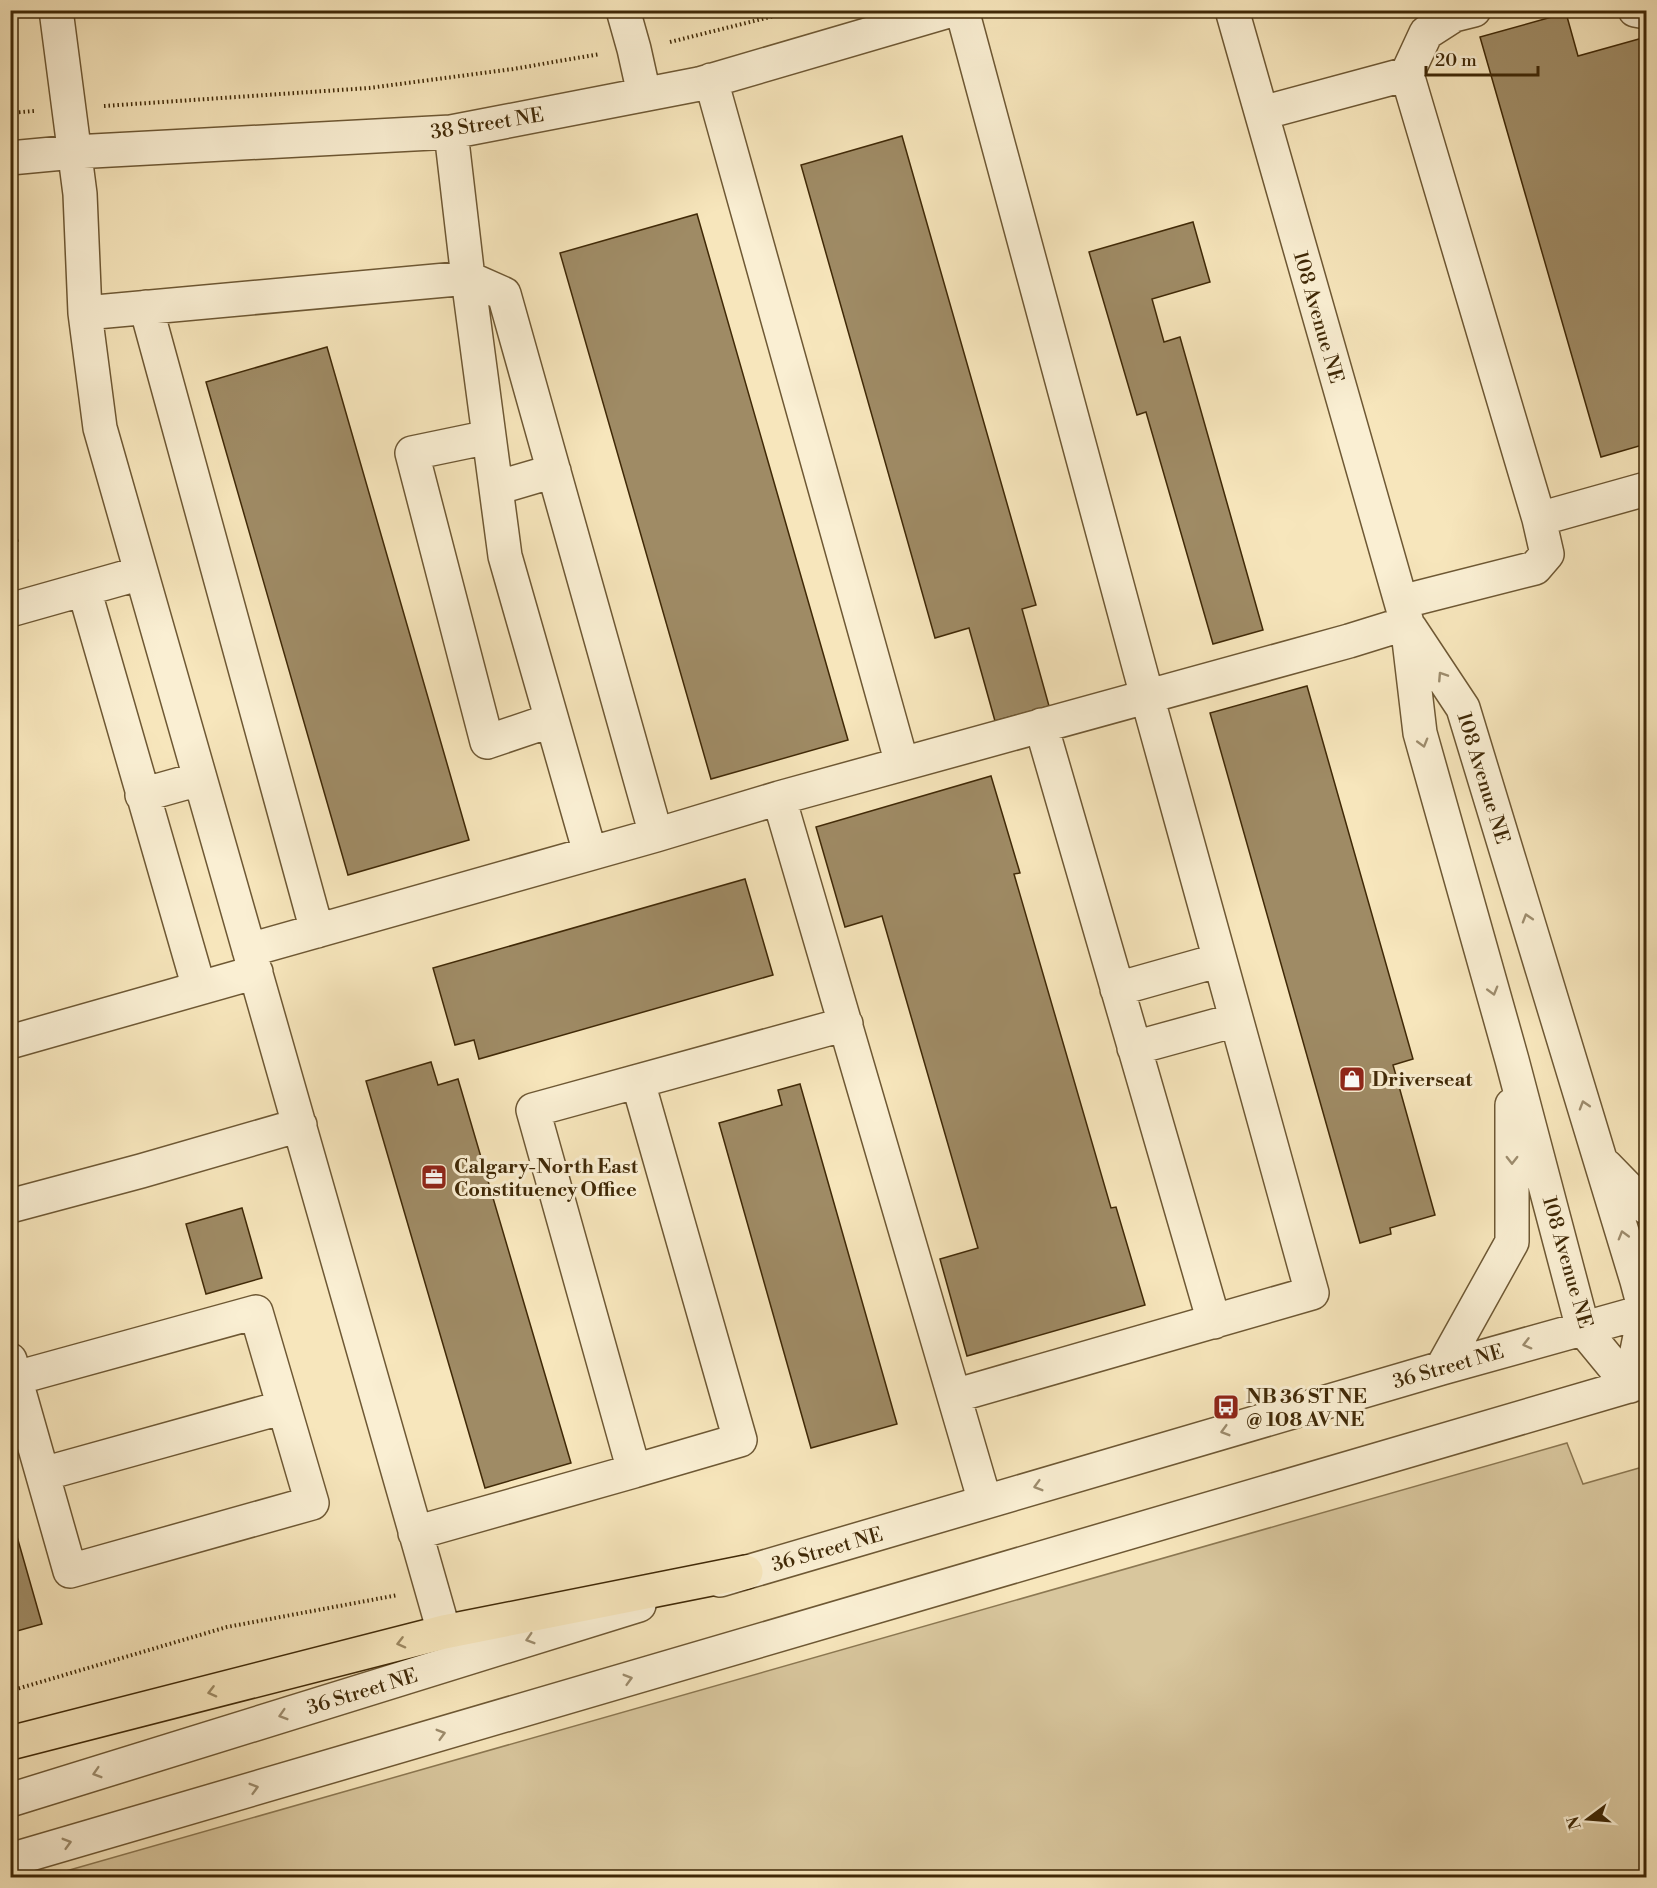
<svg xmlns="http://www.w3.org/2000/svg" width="1657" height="1888" viewBox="0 0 1657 1888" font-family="'Libre Bodoni',serif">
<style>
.green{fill:#d8c69d;stroke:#8c7852;stroke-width:1.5}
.building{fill:#9f8b65;stroke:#402907;stroke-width:1.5}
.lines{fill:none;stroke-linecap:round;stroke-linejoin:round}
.minor-casing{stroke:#6e5834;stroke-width:36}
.major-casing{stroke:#402907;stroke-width:36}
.path{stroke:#402907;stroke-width:4;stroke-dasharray:1.5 3;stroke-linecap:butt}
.minor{stroke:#faefd3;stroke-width:33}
.major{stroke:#f7e6bc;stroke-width:33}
.oneway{stroke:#9d8c6d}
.oneway2{stroke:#9c8862}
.labels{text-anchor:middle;stroke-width:6;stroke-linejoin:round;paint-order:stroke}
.street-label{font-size:20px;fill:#402907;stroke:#faefd3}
.poi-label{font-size:20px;font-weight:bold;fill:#402907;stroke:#faefd3;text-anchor:start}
</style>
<rect width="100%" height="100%" fill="#f7e6bc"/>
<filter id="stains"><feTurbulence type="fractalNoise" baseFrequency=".00333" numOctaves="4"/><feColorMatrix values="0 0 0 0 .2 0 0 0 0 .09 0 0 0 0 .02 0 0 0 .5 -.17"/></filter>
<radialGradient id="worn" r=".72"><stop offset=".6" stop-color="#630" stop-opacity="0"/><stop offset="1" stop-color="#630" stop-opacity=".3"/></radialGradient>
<path class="green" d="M1567,1443L1583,1484L1646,1466V1877H45Z"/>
<path class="building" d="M1566,13L1578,56L1646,37V444L1601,457L1480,37Z
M902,136L1036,605L1022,609L1049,706L995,721L969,628L935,638L801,165Z
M697,214L848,740L711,779L560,253Z
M1193,222L1210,282L1152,299L1164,342L1180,337L1263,630L1213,644L1146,412L1137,415L1089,252Z
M327,347L469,840L348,875L206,382Z
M10,516L18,541L10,543Z
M1307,686L1413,1059L1393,1065L1435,1215L1390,1228L1391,1234L1360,1243L1210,713Z
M991,776L1020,873L1014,874L1111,1208L1116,1207L1145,1305L967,1356L940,1259L978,1248L882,916L845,927L816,827Z
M745,879L773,975L479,1059L474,1040L455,1045L433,968Z
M431,1062L438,1085L458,1079L571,1463L485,1488L366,1081Z
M800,1084L897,1424L811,1448L719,1123L782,1105L778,1090Z
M242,1208L262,1278L206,1294L186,1224Z
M10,1512L42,1624L10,1633Z"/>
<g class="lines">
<defs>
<path id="minor" d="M56,10L80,194L85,313L100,428L444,1632
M623,10L634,49L644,94
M1232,10L1407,623L1420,733L1512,1060L1583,1329L1630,1386
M1474,10L1454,15L1426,33L1407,74L1539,519L1646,489
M1635,10L1646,12
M711,80L902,764
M1262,113L1407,74
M451,132L468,278L505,556L590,853
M10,158L74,152L451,132L699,84L952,10
M146,307L317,931
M85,313L468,278L504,294L656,835
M489,437L412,453L487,742L552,720
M496,488L554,471
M84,589L199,988
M1401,602L1535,568L1547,554L1539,519
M10,610L141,573
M1410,628L1463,708L1637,1281L1645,1311L1630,1386
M1041,725L1214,1322
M142,795L199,779
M779,798L985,1502
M249,950L656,835L779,798L1349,641L1407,623
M1117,989L1220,960
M10,1042L256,972
M1134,1048L1236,1020
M638,1082L740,1440L634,1471L533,1110L846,1024
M1606,1166L1646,1207
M10,1206L141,1171L300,1125
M10,1360L70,1571L312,1503L256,1312L16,1378
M1442,1368L1512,1242V1105
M954,1396L1312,1293L1147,696L962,10
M43,1474L284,1407
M415,1533L634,1471
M720,1580L1442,1368L1646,1311
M10,1800L639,1605
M10,1860L1646,1381"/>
<path id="major" d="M10,1743L444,1632L746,1572"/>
</defs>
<use href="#minor" class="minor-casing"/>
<use href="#major" class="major-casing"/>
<path class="path" d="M670,42L798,10
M104,106L369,88L513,69L600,54
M10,113L34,111
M10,1691L227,1627L398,1595"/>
<use href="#minor" class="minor"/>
<use href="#major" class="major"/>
</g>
<defs><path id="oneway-chevron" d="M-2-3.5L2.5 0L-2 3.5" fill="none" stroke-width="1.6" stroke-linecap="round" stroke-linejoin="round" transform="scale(1.5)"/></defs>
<g class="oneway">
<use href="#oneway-chevron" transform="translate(1442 676) rotate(-123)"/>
<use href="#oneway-chevron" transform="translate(1423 743) rotate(74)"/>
<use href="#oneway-chevron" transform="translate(1527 918) rotate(-107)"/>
<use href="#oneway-chevron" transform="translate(1493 991) rotate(74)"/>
<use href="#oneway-chevron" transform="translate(1584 1105) rotate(-107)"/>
<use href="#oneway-chevron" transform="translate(1512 1160) rotate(90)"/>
<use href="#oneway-chevron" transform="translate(1623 1235) rotate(-106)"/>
<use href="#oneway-chevron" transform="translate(1527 1344) rotate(165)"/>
<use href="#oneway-chevron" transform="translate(1225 1431) rotate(164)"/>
<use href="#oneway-chevron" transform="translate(1038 1486) rotate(164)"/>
<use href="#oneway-chevron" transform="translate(530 1639) rotate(163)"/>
<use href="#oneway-chevron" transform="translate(628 1679) rotate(-16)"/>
<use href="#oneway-chevron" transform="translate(283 1715) rotate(163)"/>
<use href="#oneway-chevron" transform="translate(441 1734) rotate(-16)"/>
<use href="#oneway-chevron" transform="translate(97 1773) rotate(163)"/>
<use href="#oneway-chevron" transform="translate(254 1788) rotate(-16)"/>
<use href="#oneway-chevron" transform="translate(67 1843) rotate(-16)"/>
</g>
<g class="oneway2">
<use href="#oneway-chevron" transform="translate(401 1643) rotate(166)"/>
<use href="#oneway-chevron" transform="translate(212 1692) rotate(166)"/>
</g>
<defs>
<symbol id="shop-square" viewBox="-11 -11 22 22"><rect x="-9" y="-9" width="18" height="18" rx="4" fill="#8f2418" stroke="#faefd3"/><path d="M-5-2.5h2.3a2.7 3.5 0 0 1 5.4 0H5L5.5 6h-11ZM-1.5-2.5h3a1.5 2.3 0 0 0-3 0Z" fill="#fff"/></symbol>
<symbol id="office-square" viewBox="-11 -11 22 22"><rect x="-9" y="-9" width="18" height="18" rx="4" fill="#8f2418" stroke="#faefd3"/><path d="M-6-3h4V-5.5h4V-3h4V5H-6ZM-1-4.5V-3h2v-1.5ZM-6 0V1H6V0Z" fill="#fff"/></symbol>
<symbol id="bus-square" viewBox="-11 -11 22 22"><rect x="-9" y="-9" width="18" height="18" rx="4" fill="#8f2418" stroke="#faefd3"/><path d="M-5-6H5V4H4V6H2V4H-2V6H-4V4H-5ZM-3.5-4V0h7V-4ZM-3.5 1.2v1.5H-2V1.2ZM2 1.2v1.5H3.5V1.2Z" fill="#fff"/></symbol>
</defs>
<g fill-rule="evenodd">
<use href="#shop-square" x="1337" y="1064" width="30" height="30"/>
<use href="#office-square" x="419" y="1162" width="30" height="30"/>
<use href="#bus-square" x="1211" y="1392" width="30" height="30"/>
</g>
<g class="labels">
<g class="street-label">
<text transform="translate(487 123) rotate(-9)" y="7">38 Street NE</text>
<text transform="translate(1319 317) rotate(74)" y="7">108 Avenue NE</text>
<text transform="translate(1484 778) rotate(73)" y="7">108 Avenue NE</text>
<text transform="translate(1568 1262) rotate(74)" y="7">108 Avenue NE</text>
<text transform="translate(1448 1366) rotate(-16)" y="7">36 Street NE</text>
<text transform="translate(827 1549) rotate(-16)" y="7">36 Street NE</text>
<text transform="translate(362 1691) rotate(-17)" y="7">36 Street NE</text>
</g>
<g class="poi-label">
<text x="1372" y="1086">Driverseat</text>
<text x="454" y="1173">Calgary-North East<tspan x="454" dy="23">Constituency Office</tspan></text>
<text x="1246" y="1403">NB 36 ST NE<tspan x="1246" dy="23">@ 108 AV NE</tspan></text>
</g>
</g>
<rect width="1657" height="1888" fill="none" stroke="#f7e6bc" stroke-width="36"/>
<rect x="12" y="12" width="1633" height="1864" fill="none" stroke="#402907" stroke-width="3"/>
<rect x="18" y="18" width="1621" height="1852" fill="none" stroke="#402907" stroke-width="1.5"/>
<g transform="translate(1588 1819) rotate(254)" stroke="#faefd3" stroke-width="4.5" paint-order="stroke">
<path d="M0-4.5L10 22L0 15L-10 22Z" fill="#402907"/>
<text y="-9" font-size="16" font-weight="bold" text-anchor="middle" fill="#402907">N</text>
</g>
<path d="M1426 66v9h112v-9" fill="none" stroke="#402907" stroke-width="3"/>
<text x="1435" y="66" font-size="18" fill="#402907" stroke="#faefd3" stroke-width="4.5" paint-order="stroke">20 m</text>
<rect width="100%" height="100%" filter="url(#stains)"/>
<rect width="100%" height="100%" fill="url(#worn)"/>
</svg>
